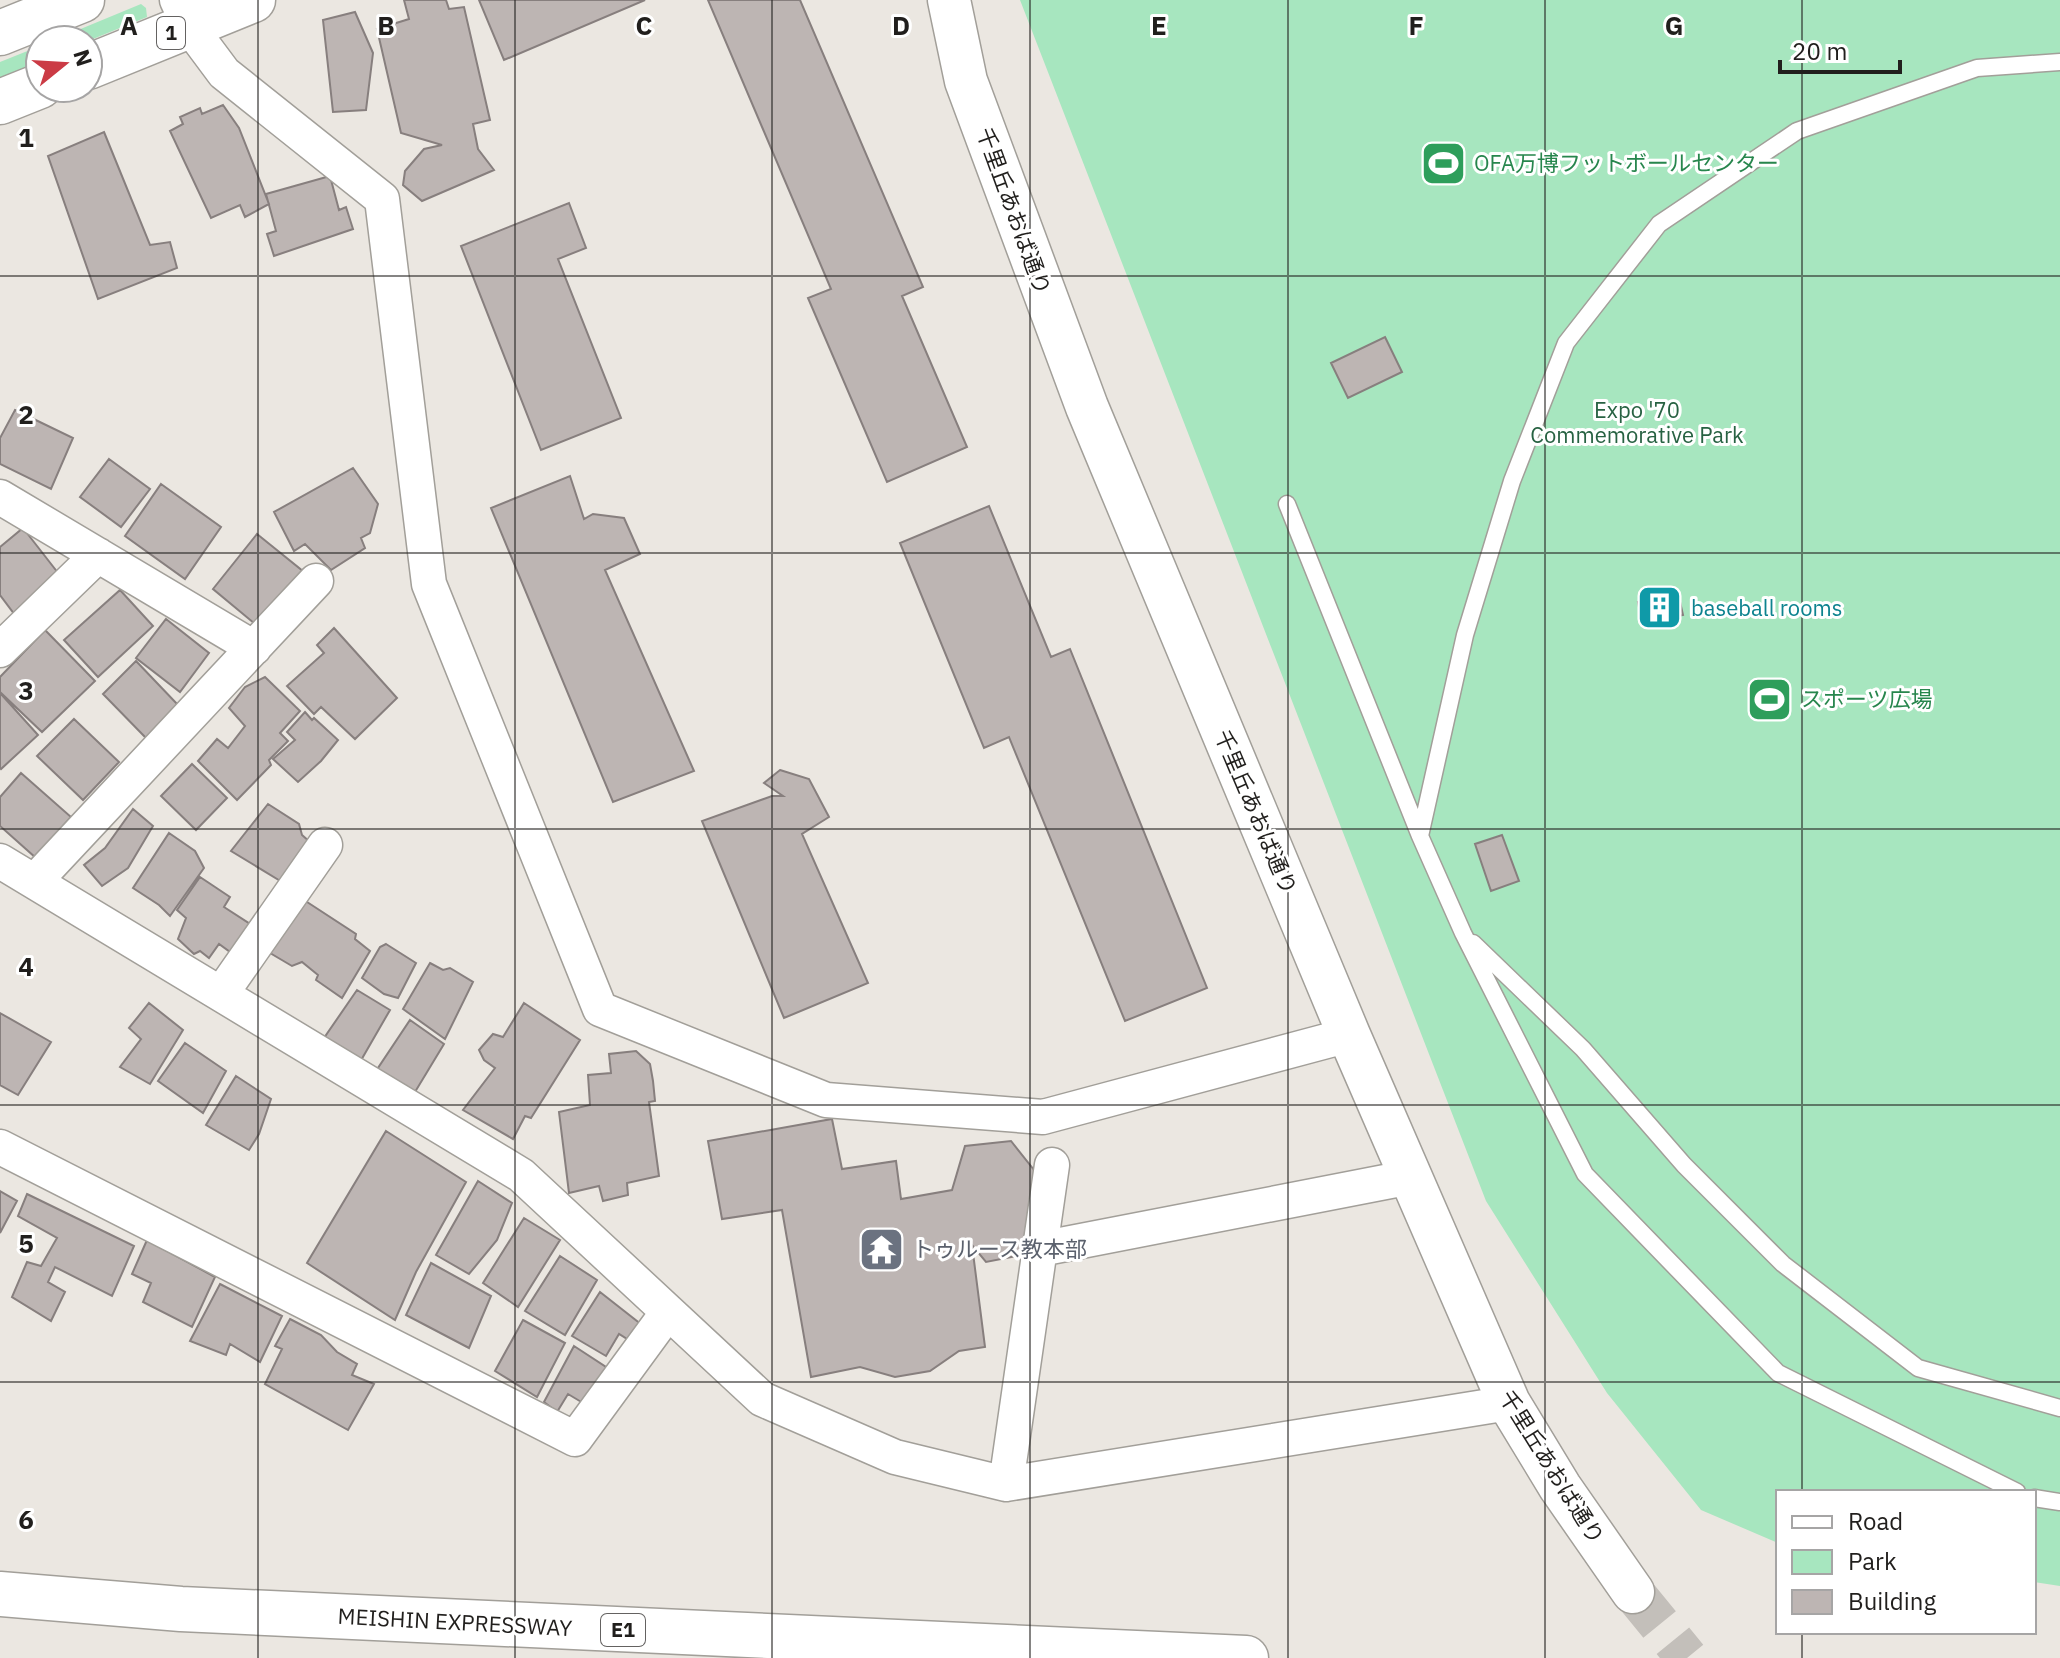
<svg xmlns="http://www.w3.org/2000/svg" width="2060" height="1658" viewBox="0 0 2060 1658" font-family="'IBM Plex Sans','Noto Sans JP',sans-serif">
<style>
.green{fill:#a7e6bf}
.building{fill:#bdb5b3;stroke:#877f7e;stroke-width:2}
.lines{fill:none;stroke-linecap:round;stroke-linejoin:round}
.tertiary-tunnel{stroke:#c3bfba;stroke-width:42;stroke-dasharray:42 21;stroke-linecap:butt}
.service-casing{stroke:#a29f99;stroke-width:19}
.minor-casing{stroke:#a29f99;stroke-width:37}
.tertiary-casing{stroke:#a29f99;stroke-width:45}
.primary-casing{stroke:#a29f99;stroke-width:47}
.motorway-casing{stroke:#a29f99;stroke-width:47}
.service{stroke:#fff;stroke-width:16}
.minor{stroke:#fff;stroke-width:34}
.tertiary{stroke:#fff;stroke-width:42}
.primary{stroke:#fff;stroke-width:44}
.motorway{stroke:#fff;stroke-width:44}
.grid{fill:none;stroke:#211f1d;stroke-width:2;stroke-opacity:0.55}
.labels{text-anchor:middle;stroke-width:6;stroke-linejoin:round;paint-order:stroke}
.shield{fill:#fff;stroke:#646261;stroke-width:2}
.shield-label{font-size:20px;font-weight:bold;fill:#211f1d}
.leisure-label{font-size:22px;fill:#27864d;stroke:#fff;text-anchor:start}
.street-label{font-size:22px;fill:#211f1d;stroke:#fff}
.park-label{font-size:22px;fill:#276242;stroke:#fff}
.culture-label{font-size:22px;fill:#0d838f;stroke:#fff;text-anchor:start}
.worship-label{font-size:22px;fill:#5b616d;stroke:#fff;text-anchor:start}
.grid-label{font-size:26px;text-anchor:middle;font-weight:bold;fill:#211f1d;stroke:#fff;stroke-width:6;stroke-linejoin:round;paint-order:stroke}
</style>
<rect width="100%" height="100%" fill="#ebe7e1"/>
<path class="green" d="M1020,0H2060V1586L2034,1582V1492H1778V1543L1701,1510L1607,1393L1486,1201Z
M141,4L146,8L147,17L88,41L54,40Z
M40,46V61L0,78V62Z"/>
<path class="building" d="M404,0H446L449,9L464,7L490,120L473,124L478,149L494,170L422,201L403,185L405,171L424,149L442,145L401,133L377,29L409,19Z
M479,0H645L504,60Z
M708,0H800L923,287L902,296L967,447L887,482L808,298L831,289Z
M355,12L373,53L366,110L333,112L323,20Z
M223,105L239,128L269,204L245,217L240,205L211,218L170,131L183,124L180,117L200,108L202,114Z
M104,132L150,245L170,242L177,268L98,299L48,156Z
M330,176L339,210L346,207L353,229L274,256L267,234L276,231L266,194Z
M569,203L586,248L558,259L621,418L541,450L461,246Z
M1385,337L1402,372L1348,398L1331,363Z
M15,410L73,438L51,489L0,464V438Z
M109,459L150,489L121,527L80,497Z
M353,468L378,504L370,533L361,538L365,548L331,570L305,544L294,551L274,512Z
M570,476L584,519L593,514L624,518L640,554L605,570L694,771L613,802L491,508Z
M161,484L221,527L185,579L125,536Z
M989,506L1051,657L1070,649L1207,988L1125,1021L1009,737L984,748L900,543Z
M23,528L62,578L15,615L0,595V547Z
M257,534L304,572L260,628L213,589Z
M120,590L153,626L98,677L64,640Z
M1678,593L1683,615L1642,623L1638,602Z
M166,619L209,653L180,692L136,658Z
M334,628L397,698L355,739L321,707L314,714L287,686L324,653L317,645Z
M45,630L95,681L42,732L0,692V677Z
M136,661L179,706L146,738L103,694Z
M265,677L300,711L280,733L288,741L269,760L271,765L237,800L198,761L217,739L228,748L245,726L229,708L245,687Z
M0,693L38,735L1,769L0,768Z
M305,712L312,720L314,718L338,740L321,761L298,782L273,759L295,740L287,732Z
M74,719L119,762L83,800L37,756Z
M192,764L227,798L196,830L161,796Z
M780,770L809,779L829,817L802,834L868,983L784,1018L702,821L772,796H783L764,783Z
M21,773L71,817L36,858L0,826V797Z
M268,804L299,824L302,835L311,843L282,882L231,851Z
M133,809L153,826L128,868L102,886L84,865L105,848Z
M169,833L195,851L204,868L170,916L159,905L133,888Z
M1502,835L1519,881L1491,891L1475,844Z
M200,877L230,897L224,907L258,929L237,957L219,944L209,958L200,951L194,954L178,939L186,918L177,910Z
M304,900L356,934L355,939L370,951L342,998L316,980L318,975L302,962L292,966L270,953Z
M386,944L416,963L398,998L384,994L362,978L380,947Z
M430,963L443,970L450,968L473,982L445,1039L403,1009Z
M357,990L390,1010L360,1062L324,1038Z
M149,1003L183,1030L150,1084L120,1067L141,1039L129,1028Z
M524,1003L580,1040L531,1118L525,1116L513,1139L463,1110L495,1068L484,1060L479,1050L493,1034L503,1037Z
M0,1013L51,1042L18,1095L0,1085Z
M410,1020L444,1044L415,1092L376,1071Z
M185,1043L226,1071L203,1113L158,1081Z
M636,1051L650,1064L653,1081L655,1101L649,1102L659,1176L627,1183L628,1195L603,1201L599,1186L569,1193L559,1112L590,1105L588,1075L611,1073L609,1054Z
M236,1076L271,1099L259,1134L249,1150L206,1125Z
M832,1119L842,1169L896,1161L901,1199L952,1190L965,1146L1011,1141L1038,1175L1027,1254L986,1262L972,1245L985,1347L959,1351L930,1371L895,1377L860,1367L811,1377L782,1210L722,1219L708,1141Z
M386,1131L466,1182L416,1272L395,1320L307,1263Z
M478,1181L512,1203L497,1240L469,1274L436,1255Z
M0,1191L17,1201L0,1233Z
M27,1194L134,1246L112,1296L55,1267L48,1282L65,1292L51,1321L12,1297L27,1262L41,1266L57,1238L18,1216Z
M524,1218L560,1240L518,1307L483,1283Z
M147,1240L215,1277L192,1327L143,1302L151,1283L132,1274Z
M560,1256L597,1280L565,1335L525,1311Z
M431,1263L491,1296L469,1348L406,1315Z
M220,1284L282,1316L260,1362L230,1344L226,1355L190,1341Z
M600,1292L642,1325L632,1342L619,1334L606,1356L572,1336Z
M290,1319L321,1335L337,1352L357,1364L352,1375L374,1384L348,1430L265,1384L282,1349L275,1346Z
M523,1320L565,1343L537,1397L495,1371Z
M574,1346L606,1367L600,1387L588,1406L568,1394L557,1412L544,1402Z"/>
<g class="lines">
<path class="tertiary-tunnel" d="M1633,1592L1687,1658"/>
<defs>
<path id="service" d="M1287,504L1420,836
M1473,943L1583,1049L1684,1165L1783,1264L1918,1368L2060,1408
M2017,1492L1778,1373L1585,1174L1463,933L1420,836L1465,635L1512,481L1566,343L1659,224L1797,131L1977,68L2060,62
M2034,1498L2060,1502"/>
<path id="minor" d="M177,0L189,26L224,73L382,199L429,584L600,1009L826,1100L1043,1117L1349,1035
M0,497L254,648
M0,650L98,555
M0,861L521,1175L762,1399L895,1457L1006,1484L1509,1403
M35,881L316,581
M221,994L325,845
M0,1147L575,1439L668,1312
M1040,1249L1411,1177
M1006,1484L1052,1165"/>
<path id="tertiary" d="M949,0L966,81L1087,407L1349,1035L1509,1403L1560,1487L1633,1592"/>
<path id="primary" d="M0,33L82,0
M88,67L253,0
M0,102L40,86"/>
<path id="motorway" d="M0,1594L181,1609L1246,1658"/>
</defs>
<use href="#service" class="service-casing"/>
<use href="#minor" class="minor-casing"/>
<use href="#tertiary" class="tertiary-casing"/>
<use href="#primary" class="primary-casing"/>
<use href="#motorway" class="motorway-casing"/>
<use href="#service" class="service"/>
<use href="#minor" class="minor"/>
<use href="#tertiary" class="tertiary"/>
<use href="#primary" class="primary"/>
<use href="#motorway" class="motorway"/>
</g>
<path class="grid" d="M258,0V1658M515,0V1658M772,0V1658M1030,0V1658M1288,0V1658M1545,0V1658M1802,0V1492M0,276H2060M0,553H2060M0,829H2060M0,1105H2060M0,1382H2060M1802,1632V1658"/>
<defs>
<symbol id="stadium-square" viewBox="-11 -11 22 22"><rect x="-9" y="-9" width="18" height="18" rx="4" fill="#2e9e5b" stroke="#fff"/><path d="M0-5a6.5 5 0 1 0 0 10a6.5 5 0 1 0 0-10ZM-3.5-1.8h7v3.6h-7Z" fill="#fff"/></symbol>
<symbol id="building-square" viewBox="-11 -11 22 22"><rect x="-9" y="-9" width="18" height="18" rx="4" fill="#0f9aa8" stroke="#fff"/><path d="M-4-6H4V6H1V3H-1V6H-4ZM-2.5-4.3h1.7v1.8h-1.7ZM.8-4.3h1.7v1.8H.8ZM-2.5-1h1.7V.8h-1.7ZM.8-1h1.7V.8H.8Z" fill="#fff"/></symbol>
<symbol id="temple-square" viewBox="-11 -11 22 22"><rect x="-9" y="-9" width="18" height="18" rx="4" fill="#6b7280" stroke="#fff"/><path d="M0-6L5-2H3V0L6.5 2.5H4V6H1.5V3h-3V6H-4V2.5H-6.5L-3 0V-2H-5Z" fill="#fff"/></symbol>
</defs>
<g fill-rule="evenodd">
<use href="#stadium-square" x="1418" y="138" width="51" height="51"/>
<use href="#building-square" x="1634" y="582" width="51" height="51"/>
<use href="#stadium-square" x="1744" y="674" width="51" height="51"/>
<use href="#temple-square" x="856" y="1224" width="51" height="51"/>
</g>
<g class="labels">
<g class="shield">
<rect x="157" y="17" width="28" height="32" rx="6"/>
<rect x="601" y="1614" width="44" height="32" rx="6"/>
</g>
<g class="shield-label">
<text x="171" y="40">1</text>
<text x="623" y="1637">E1</text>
</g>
<g class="leisure-label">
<text x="1474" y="171">OFA万博フットボールセンター</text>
<text x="1801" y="707">スポーツ広場</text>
</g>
<g class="street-label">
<text transform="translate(1014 211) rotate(70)" y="8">千里丘あおば通り</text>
<text transform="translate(1256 812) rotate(67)" y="8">千里丘あおば通り</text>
<text transform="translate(1552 1467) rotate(58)" y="8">千里丘あおば通り</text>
<text transform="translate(455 1622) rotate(3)" y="8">MEISHIN EXPRESSWAY</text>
</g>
<g class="park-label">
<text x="1637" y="418">Expo '70<tspan x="1637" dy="25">Commemorative Park</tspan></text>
</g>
<g class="culture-label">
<text x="1691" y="616">baseball rooms</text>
</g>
<g class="worship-label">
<text x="912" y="1257">トゥルース教本部</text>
</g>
</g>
<g class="grid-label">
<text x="129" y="35">A</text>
<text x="386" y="35">B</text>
<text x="644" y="35">C</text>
<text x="901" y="35">D</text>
<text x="1159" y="35">E</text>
<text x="1416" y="35">F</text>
<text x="1674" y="35">G</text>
<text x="26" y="147">1</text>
<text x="26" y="424">2</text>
<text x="26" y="700">3</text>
<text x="26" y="976">4</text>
<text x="26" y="1253">5</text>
<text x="26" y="1529">6</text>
</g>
<rect x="1776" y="1490" width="260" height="144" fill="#ffffff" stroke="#a6a5a5" stroke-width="2"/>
<rect x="1792" y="1516" width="40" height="12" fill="#ffffff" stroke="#a6a5a5" stroke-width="2"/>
<text x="1848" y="1530" font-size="24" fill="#211f1d">Road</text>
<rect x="1792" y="1550" width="40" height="24" fill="#a7e6bf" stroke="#a6a5a5" stroke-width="2"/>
<text x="1848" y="1570" font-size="24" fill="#211f1d">Park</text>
<rect x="1792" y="1590" width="40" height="24" fill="#bdb5b3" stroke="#a6a5a5" stroke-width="2"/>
<text x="1848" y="1610" font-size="24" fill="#211f1d">Building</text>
<g transform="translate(64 64) rotate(72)"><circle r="38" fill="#ffffff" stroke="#a6a5a5" stroke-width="2"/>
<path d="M0-6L14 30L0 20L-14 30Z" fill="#cb3b45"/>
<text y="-12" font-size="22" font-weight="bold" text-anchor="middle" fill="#211f1d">N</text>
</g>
<path d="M1780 60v12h120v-12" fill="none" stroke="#211f1d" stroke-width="4"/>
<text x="1792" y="60" font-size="24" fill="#211f1d" stroke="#ffffff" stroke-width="6" paint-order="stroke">20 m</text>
</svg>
